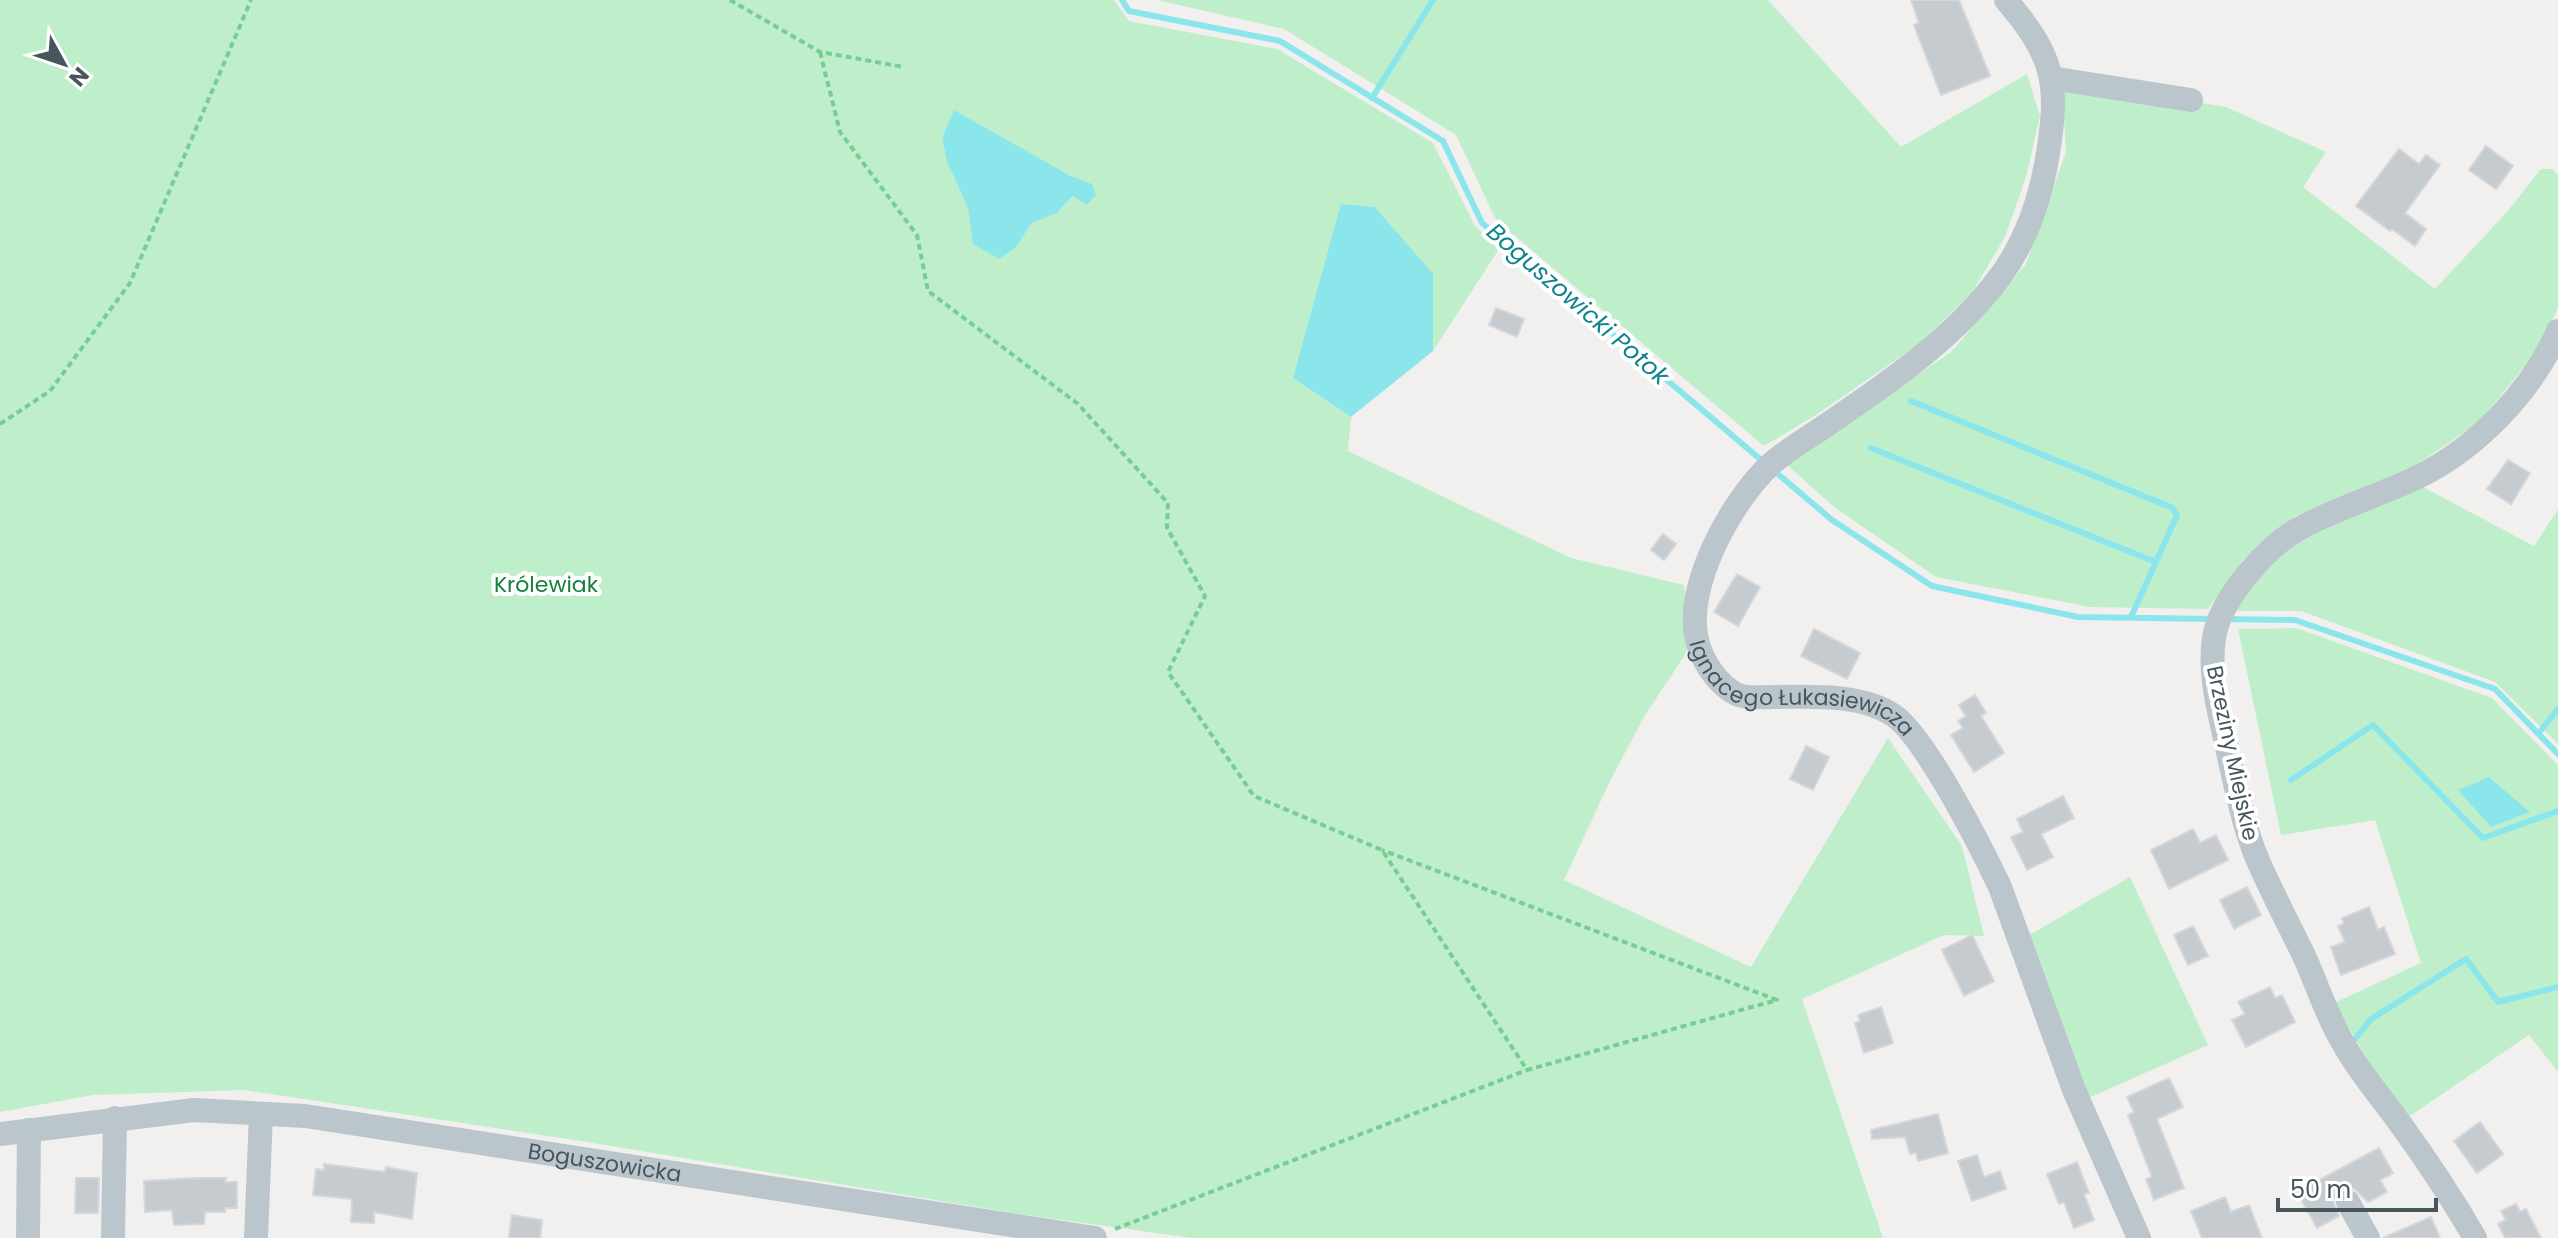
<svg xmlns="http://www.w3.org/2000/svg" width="2558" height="1238" viewBox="0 0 2558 1238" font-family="Poppins,sans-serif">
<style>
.green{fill:#beefca;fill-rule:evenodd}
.water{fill:#8be6ec}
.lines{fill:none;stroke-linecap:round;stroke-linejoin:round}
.stream{stroke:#8be6ec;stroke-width:6}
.building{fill:#c6cbcf;stroke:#d3d6db;stroke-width:2}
.path{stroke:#76cd95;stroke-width:4;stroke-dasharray:6 4;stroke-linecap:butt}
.minor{stroke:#bbc6cc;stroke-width:24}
.labels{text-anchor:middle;stroke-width:8;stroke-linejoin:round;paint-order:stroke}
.park-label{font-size:22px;fill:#187e3c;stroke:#fff}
.street-label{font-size:22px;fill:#47565d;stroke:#fff}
.water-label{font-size:24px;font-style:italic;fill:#0e838b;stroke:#fff}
</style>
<rect width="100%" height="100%" fill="#f2efef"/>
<path class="green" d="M0,0H1114L1129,21L1277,49L1433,143L1475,226L1499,249L1433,351L1432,274L1293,378L1351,417L1348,451L1571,558L1684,585L1692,638L1683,658L1645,715L1610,781L1564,880L1751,967L1888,738L1962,846L1984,936L1944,935L1802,999L1883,1238H1192L1019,1214L587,1142L244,1090L93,1095L0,1112ZM954,111L1069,175L1092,184L1074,196L1057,213L1032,223L1016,247L973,244L968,208L947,162L942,138Z
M1157,0H1768L1901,147L2027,74L2040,116L2026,177L2005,237L1971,294L1916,346L1816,415L1764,446L1496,220L1456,135L1284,29Z
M2062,80L2226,107L2326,152L2303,187L2435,289L2507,212L2541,169H2552L2558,175V308L2539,349L2479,422L2412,468L2295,516L2243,560L2208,609L2090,607L1936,577L1834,507L1786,464L1951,352L2026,264L2066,152Z
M2423,487L2534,546L2558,509V744L2495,682L2301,611H2231L2277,556L2317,530Z
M2296,628L2492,698L2558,765V1072L2529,1035L2404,1120L2334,1003L2421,963L2375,820L2281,835L2238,629Z
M2130,877L2208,1045L2084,1100L2023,932L2031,934Z"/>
<path class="water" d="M954,110L1069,175L1092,184L1096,195L1087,205L1073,196L1057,213L1032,223L1016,247L999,259L973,244L968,208L947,162L942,138Z
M1341,204L1375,207L1433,274V351L1351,417L1293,378Z
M2489,777L2530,812L2491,827L2458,790Z"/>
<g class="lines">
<path class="stream" d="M1122,0L1129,11L1280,41L1443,141L1482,223L1760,459
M1372,98L1433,0
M1911,401L2173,508L2177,515L2156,562
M1871,448L2156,562L2131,617
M1778,474L1832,520L1932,586L2078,617L2214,619
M2225,619L2295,620L2495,689L2558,754
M2538,734L2558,709
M2291,780L2373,725L2483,838L2558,811
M2355,1039L2371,1019L2466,959L2498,1002L2558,987"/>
</g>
<path class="building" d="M1911,0H1959L1990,76L1941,95L1914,25L1919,23Z
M2486,146L2513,166L2496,189L2469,170Z
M2399,149L2419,164L2426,155L2440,165L2405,213L2426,229L2415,246L2392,229L2390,231L2356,206Z
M1496,308L1524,319L1517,337L1489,325Z
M2508,460L2530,473L2511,504L2487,489Z
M1663,534L1676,544L1664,560L1651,550Z
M1737,574L1760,587L1738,626L1714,612Z
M1814,629L1860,653L1847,679L1801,656Z
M1975,695L1986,713L1981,716L2004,753L1974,772L1951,735L1963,728L1958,721L1966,716L1959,705Z
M1806,746L1829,757L1813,790L1790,779Z
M2063,796L2074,818L2041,834L2053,857L2027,870L2011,837L2023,832L2017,819Z
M2193,829L2200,843L2216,835L2228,860L2169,889L2151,850Z
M2247,887L2261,915L2234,929L2220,900Z
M2369,907L2378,930L2384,927L2395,954L2341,975L2331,947L2345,942L2338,926L2344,924L2342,918Z
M2193,926L2208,956L2188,965L2174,935Z
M1972,935L1994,981L1964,996L1942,950Z
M2270,987L2275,998L2282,995L2295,1022L2246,1047L2232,1020L2245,1014L2238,1002Z
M1881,1007L1893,1043L1864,1053L1855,1023L1860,1021L1858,1015Z
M2169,1078L2183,1107L2157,1119L2184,1188L2154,1200L2146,1179L2152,1177L2128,1115L2134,1112L2127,1097Z
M1938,1114L1948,1153L1918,1161L1916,1152L1910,1154L1905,1137L1872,1139L1871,1130Z
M2480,1122L2503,1154L2477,1173L2454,1141Z
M2379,1148L2393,1173L2380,1180L2387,1192L2368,1202L2355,1189H2341L2333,1201L2339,1216L2317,1228L2297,1192Z
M1977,1155L1984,1177L2000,1171L2006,1189L1972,1201L1958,1161Z
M2077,1162L2089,1193L2084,1194L2094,1220L2074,1228L2064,1202L2059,1204L2047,1174Z
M324,1164L385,1172L386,1167L417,1173L412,1219L374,1212V1223L351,1222L352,1199L313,1195L316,1169L324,1170Z
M76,1178H99L98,1213H75Z
M197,1178H226L225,1182H237V1208H225V1212H205L204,1224L174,1225L172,1210L145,1212L144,1181Z
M2225,1197L2231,1212L2249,1205L2262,1238H2202L2191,1211Z
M2516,1204L2520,1212L2526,1209L2541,1238H2505L2498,1224L2506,1220L2501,1211Z
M512,1215L542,1220L540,1238H509Z
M2431,1217L2440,1238H2383Z"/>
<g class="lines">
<path class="path" d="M730,0L820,52L904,67
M820,52L840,132L917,235L928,291L1078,404L1168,503L1167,528L1205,596L1168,672L1254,796L1382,850L1527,1070L1777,1000L1382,850
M0,424L50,391L130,283L251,0
M1115,1229L1527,1070"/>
<g class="minor">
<path id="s1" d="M2006,0C2052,54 2060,81 2048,153C2041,197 2027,241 1999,278C1956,336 1891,381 1831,422C1811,436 1789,448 1771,464C1732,500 1684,586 1697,640C1702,661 1717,684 1736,694C1746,699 1761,697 1773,697C1812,697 1859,693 1893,715C1925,736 1982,849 2000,887L2074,1090L2139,1238"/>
<path d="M2051,78L2191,100"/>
<path id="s2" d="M0,1134L194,1110L305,1116L1095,1238"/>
<path d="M2348,1202L2368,1238"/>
<path d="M28,1238L29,1130"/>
<path d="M113,1238L115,1118"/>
<path d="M256,1238L261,1114"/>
<path d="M2475,1238C2452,1198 2426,1159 2399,1122C2381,1097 2361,1074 2346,1048C2329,1021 2319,990 2306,960C2289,924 2269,888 2254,851C2240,813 2233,773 2224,734C2217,703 2209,670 2214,638C2220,599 2267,545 2302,527C2339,508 2380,495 2418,477C2477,448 2532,391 2558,331"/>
</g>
</g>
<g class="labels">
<g class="park-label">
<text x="546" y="592">Królewiak</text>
</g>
<g class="street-label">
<text dy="8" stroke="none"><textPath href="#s1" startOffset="922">Ignacego Łukasiewicza</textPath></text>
<text transform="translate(2233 753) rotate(78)" y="8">Brzeziny Miejskie</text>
<text dy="8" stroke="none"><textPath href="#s2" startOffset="610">Boguszowicka</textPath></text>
</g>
<g class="water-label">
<text transform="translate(1578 304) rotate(41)" y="8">Boguszowicki Potok</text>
</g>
</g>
<g transform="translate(64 64) rotate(130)" stroke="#ffffff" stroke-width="6" paint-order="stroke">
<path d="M0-6L14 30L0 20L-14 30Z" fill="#47565d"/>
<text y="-12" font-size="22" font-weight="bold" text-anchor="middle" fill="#47565d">N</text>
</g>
<path d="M2278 1198v12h158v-12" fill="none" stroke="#47565d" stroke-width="4"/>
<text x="2290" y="1198" font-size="24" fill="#47565d" stroke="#ffffff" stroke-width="6" paint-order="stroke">50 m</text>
</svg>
